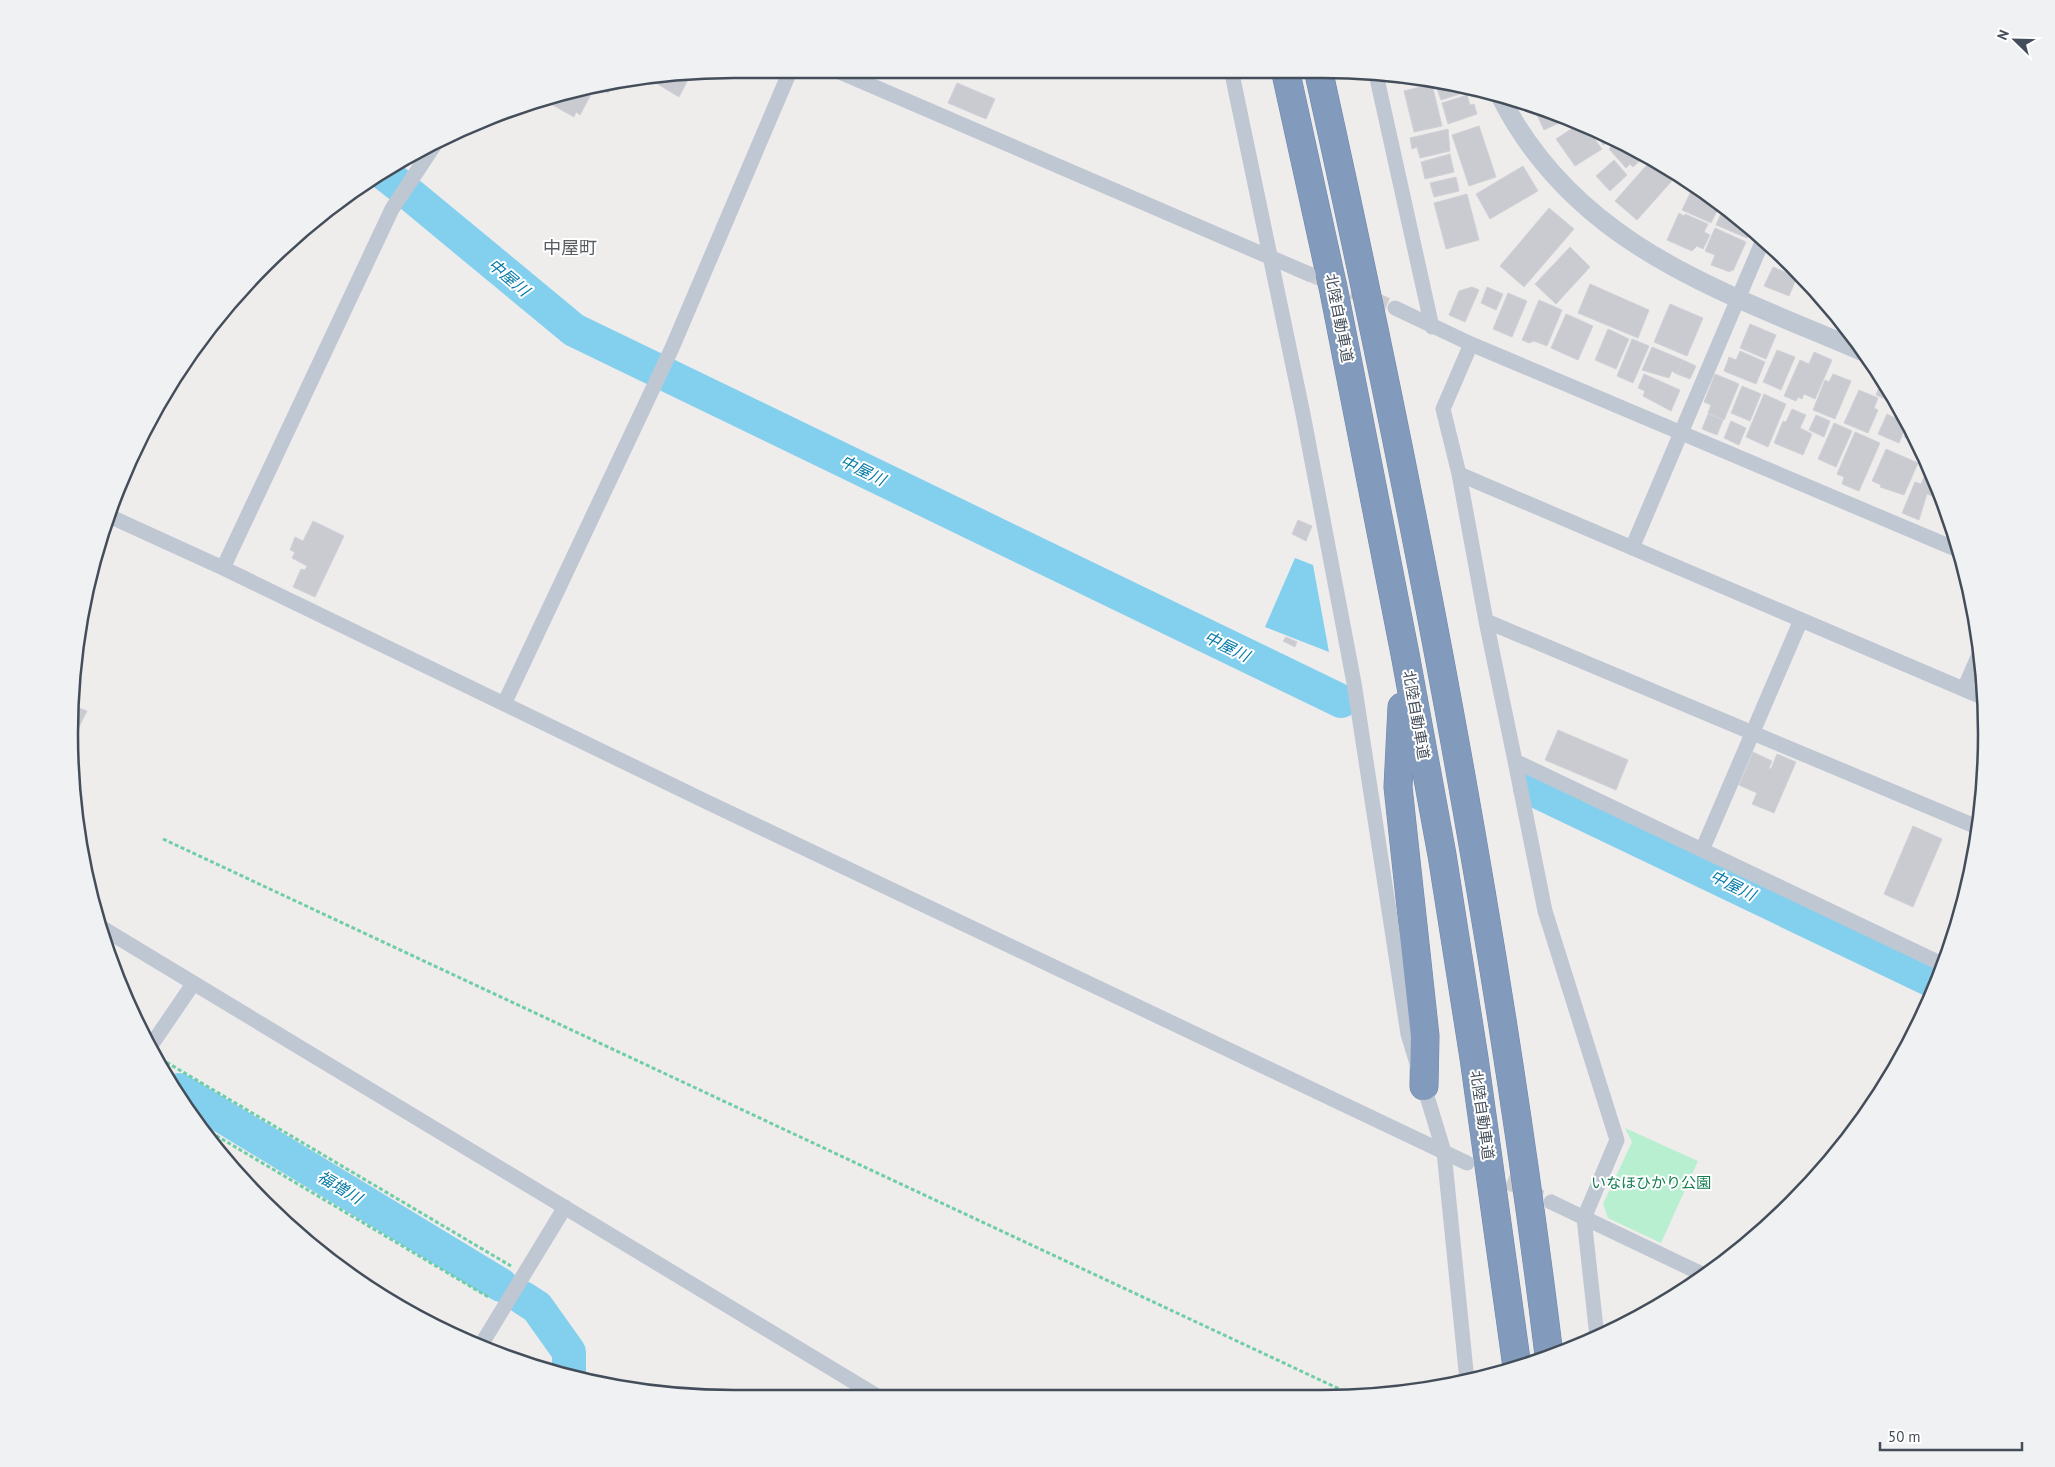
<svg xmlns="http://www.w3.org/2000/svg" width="2055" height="1467" viewBox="0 0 2055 1467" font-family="'PT Sans','Noto Sans JP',sans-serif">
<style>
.green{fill:#b8efd1}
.water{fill:#83d0ee}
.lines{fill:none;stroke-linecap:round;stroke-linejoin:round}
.river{stroke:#83d0ee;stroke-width:34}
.building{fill:#c9cbd1;stroke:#d0d2d8}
.minor-tunnel{stroke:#cdcccf;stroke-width:15;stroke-dasharray:15 8;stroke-linecap:butt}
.motorway-casing{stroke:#6d85a9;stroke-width:29}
.path{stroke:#6fcea6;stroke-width:3;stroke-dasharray:4 2.5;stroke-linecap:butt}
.minor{stroke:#bfc7d2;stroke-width:15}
.tertiary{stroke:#bfc7d2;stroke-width:19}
.motorway{stroke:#829bbd;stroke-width:28}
.labels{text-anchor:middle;stroke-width:4;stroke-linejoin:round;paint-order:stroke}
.street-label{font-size:15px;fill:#444e5a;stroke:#fff}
.park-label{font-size:15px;fill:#147c50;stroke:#fff}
.water-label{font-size:16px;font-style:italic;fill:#087ca9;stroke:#fff}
.quarter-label{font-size:18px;fill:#595c61;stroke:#fff}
.rim{fill:none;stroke:#444e5a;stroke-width:2.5}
</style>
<rect width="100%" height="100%" fill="#efecec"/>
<path class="green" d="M1625,1128L1698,1161L1661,1243L1608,1218L1603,1204L1632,1142Z"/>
<path class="water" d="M1295,558L1313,565L1329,652L1265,627Z"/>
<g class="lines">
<path class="river" d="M381,171L399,185
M412,196L574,330L1341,701
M1530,788L1935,982
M179,1090L501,1285
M523,1298L537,1307L569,1352V1377"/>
</g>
<path class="building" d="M691,74L679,97L651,80Z
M1396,76L1421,79L1398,84Z
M1434,80L1464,85L1466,92L1441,100Z
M957,83L995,99L986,119L948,103Z
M1432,84L1442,126L1414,132L1404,91Z
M612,85L608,93L597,87Z
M595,87L580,115L576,112L574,117L542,99L561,91Z
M1467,95L1470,105L1474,104L1477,114L1448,124L1442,103Z
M1533,106L1559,114L1561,122L1544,130Z
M1582,122L1602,149L1575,166L1556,139Z
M1479,126L1496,177L1469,186L1452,135Z
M1448,129L1450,151L1420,158L1417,147L1412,149L1410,138Z
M1595,129L1612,137L1613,139L1603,145Z
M1618,140L1647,154L1633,167L1630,164L1626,168L1609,149Z
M1450,154L1454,172L1425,179L1421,162Z
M1653,158L1678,174L1637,220L1615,201Z
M1614,160L1627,175L1610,191L1596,176Z
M1523,166L1538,191L1490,219L1476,194Z
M1456,177L1459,191L1434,197L1430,183Z
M1694,185L1716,199L1712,209L1717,211L1711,223L1682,210Z
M1467,194L1479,240L1446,249L1434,203Z
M1725,205L1752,230L1747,238L1716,225Z
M1549,208L1574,229L1524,287L1500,266Z
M1679,213L1684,216L1685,214L1708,224L1704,232L1710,235L1703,249L1697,246L1692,251L1667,240Z
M1715,228L1746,242L1733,271L1731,270L1730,272L1711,265L1715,255L1705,251Z
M1570,247L1590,267L1556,304L1535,284Z
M1773,267L1797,277L1789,296L1764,286Z
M1590,284L1649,310L1638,338L1578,313Z
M1472,287L1479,290L1465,322L1449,315L1459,291Z
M1487,287L1503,294L1496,310L1481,303Z
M1508,293L1527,301L1512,337L1493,329Z
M1539,300L1562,310L1547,346L1534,341L1529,343L1522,340Z
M1670,304L1703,318L1687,356L1654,342Z
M1566,314L1593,326L1578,360L1551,348Z
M1750,324L1776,335L1766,359L1740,348Z
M1608,329L1629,339L1616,369L1595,360Z
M1632,339L1649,346L1633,383L1617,376Z
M1652,347L1683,360L1677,374L1672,371L1669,378L1642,370Z
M1777,350L1795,357L1781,390L1763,382Z
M1740,351L1765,362L1756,384L1724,371L1729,357L1736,360Z
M1814,352L1832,360L1815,399L1804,394L1802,399L1798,397L1796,401L1784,396L1800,360L1809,364Z
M1683,360L1696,366L1690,379L1677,374Z
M1644,374L1680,390L1671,411L1643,396L1645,391L1638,388Z
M1715,374L1739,384L1724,420L1708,413L1711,405L1704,402Z
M1833,374L1851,381L1835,419L1813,410L1825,380L1829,382Z
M1882,380L1893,395L1891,401L1876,395Z
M1742,386L1761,394L1750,421L1731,413Z
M1859,390L1878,398L1874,408L1878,410L1868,433L1844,423Z
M1764,394L1786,404L1768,447L1746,437Z
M1792,409L1806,415L1800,428L1812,434L1803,455L1774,443L1783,421L1786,422Z
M1898,410L1902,412L1907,424L1899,443L1878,434L1887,414L1895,418Z
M1708,414L1723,420L1717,435L1702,429Z
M1816,415L1830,421L1824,437L1809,430Z
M1731,421L1746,428L1739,445L1724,438Z
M1834,423L1852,431L1836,467L1818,459Z
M1909,426L1916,442L1904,437Z
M1855,432L1880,443L1859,491L1842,484L1844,477L1837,474Z
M1886,449L1918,463L1904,495L1880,487L1881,485L1872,481Z
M1928,468L1945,506L1936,502L1938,498L1927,494L1919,520L1902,513L1915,482L1921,484Z
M1298,520L1312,526L1306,541L1292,534Z
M313,521L344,536L315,597L293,587L301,569L305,570L307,566L292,558L295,552L290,550L295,537L303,541Z
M1286,637L1297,642L1295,647L1283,641Z
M74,706L87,711L74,737Z
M1558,730L1628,760L1616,790L1545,760Z
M1753,752L1772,761L1769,768L1771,769L1777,754L1796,762L1774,813L1752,804L1757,793L1739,785Z
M1913,826L1942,839L1913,907L1884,894Z"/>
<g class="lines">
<path class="minor-tunnel" d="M1309,274L1395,308
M1486,1172L1551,1202"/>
<defs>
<path id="motorway" d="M1285,69L1334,292L1405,654L1442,855L1474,1058L1517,1367
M1318,69C1412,494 1496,922 1549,1355
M1402,707L1398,787L1425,1036L1424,1086"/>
</defs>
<use href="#motorway" class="motorway-casing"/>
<path class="path" d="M163,839L1348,1393
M161,1059L511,1266
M205,1129L490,1298"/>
<path class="minor" d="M833,69L1309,274
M1231,69L1303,414L1354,683L1408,1034L1444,1152L1467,1381
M1376,74L1432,327
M1395,308L1471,344L1958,550
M1471,344L1443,409L1459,474L1486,621L1515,761L1942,964
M1459,474L1982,697
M109,516L223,568L707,802L1467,1163
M1632,548L1763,240
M223,568L392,209L439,138
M1486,621L1977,827
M1964,689L1981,650
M504,704L672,348L791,69
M1515,761L1545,911L1617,1140L1584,1218L1597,1337
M1703,848L1801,620
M99,926L877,1396
M150,1047L193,984
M1551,1202L1700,1273
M481,1345L565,1207"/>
<path class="tertiary" d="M1500,96C1575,245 1719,290 1861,351"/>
<use href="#motorway" class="motorway"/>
</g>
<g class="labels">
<g class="street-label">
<text transform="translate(1339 318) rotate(79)" y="5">北陸自動車道</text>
<text transform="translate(1416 715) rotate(80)" y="5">北陸自動車道</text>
<text transform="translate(1482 1115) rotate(82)" y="5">北陸自動車道</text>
</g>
<g class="park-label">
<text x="1651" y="1188">いなほひかり公園</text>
</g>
<g class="water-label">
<text transform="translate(509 277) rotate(40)" y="6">中屋川</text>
<text transform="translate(863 470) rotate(26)" y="6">中屋川</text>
<text transform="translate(1227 646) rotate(26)" y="6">中屋川</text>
<text transform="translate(1733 885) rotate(26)" y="6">中屋川</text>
<text transform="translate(340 1187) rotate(31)" y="6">福増川</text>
</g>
<g class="quarter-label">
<text x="570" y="254">中屋町</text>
</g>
</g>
<path d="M0 0H2055V1467H0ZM734 78H1322A656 656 0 0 1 1978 734V734A656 656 0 0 1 1322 1390H734A656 656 0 0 1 78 734V734A656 656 0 0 1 734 78Z" fill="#f0f1f2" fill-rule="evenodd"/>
<path class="rim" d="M734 78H1322A656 656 0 0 1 1978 734V734A656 656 0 0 1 1322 1390H734A656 656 0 0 1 78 734V734A656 656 0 0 1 734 78Z"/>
<g transform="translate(2015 40) rotate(293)" stroke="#ffffff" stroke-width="4" paint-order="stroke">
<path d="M0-4L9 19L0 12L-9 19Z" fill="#444e5a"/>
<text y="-8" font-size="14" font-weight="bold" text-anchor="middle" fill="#444e5a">N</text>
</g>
<path d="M1880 1442v8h142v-8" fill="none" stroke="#444e5a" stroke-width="2.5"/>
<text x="1888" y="1442" font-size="15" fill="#444e5a" stroke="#ffffff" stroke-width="4" paint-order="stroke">50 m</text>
</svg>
